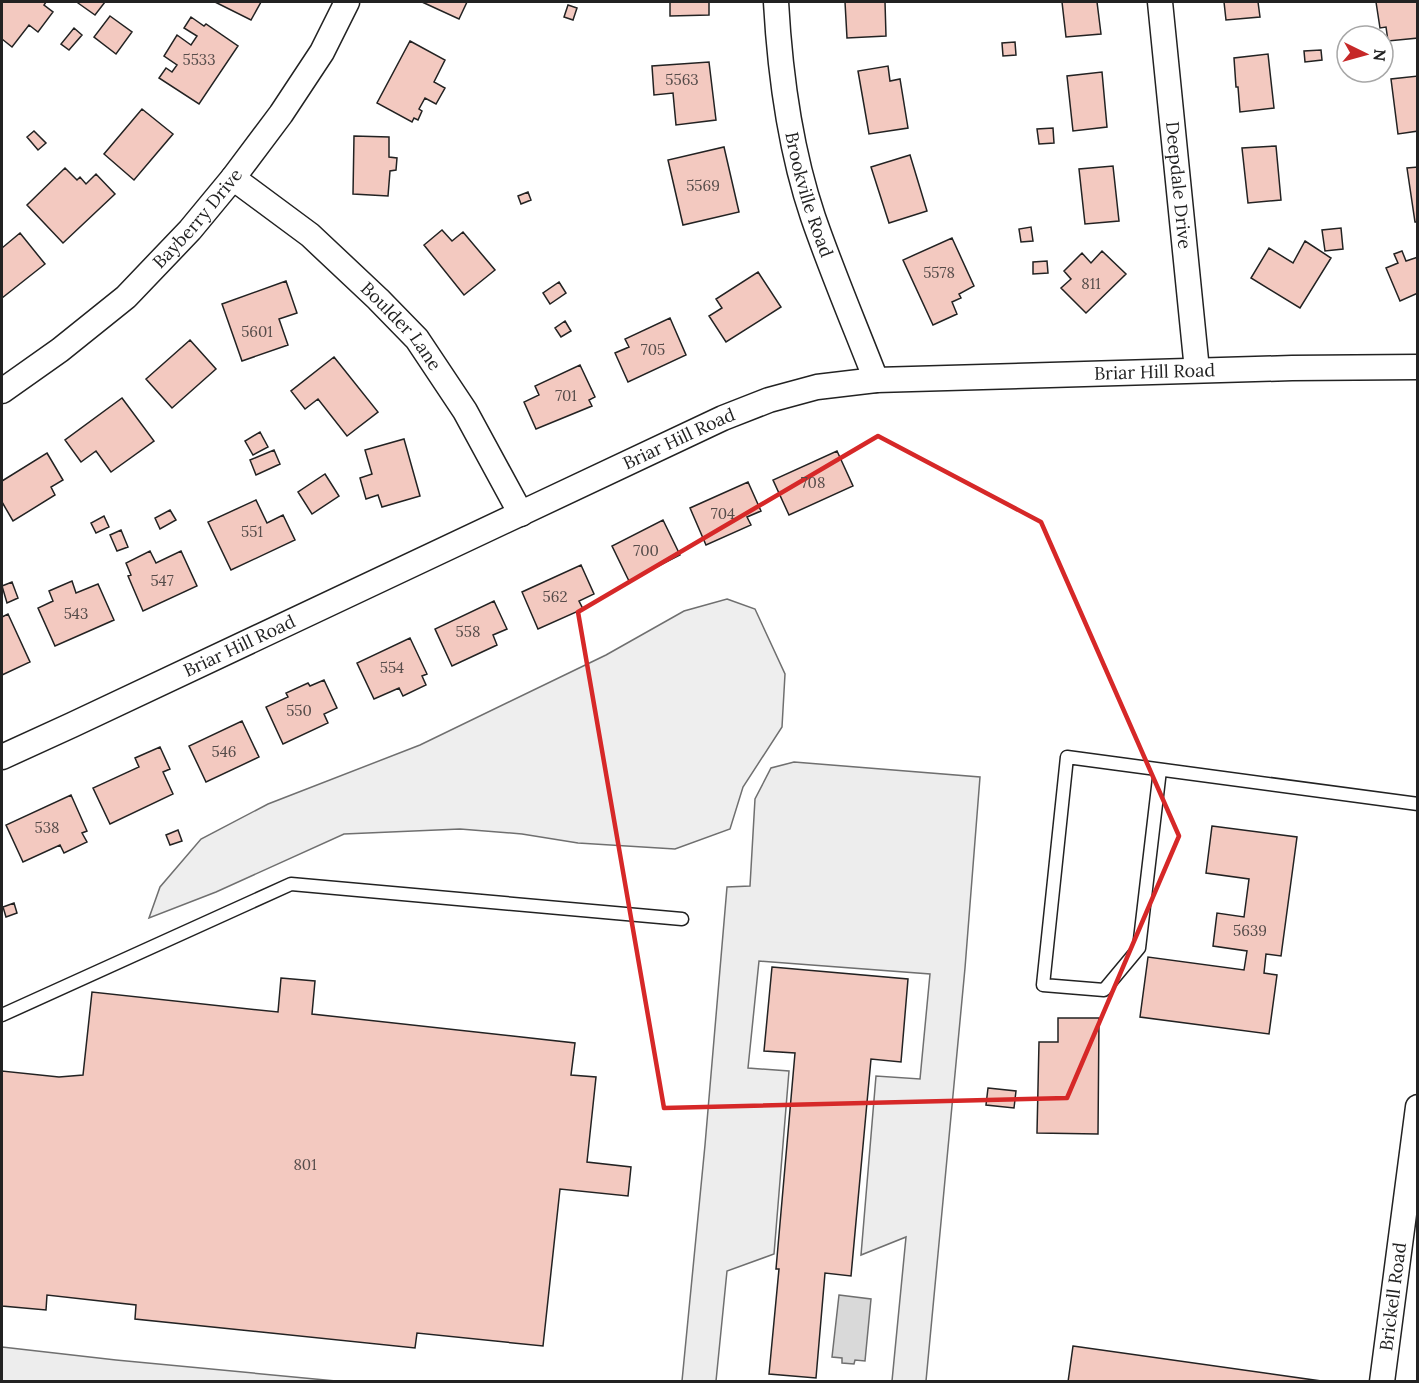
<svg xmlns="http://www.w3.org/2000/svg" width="1419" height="1383" viewBox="0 0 1419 1383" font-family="Lora,serif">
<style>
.green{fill:#eee;stroke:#6f6f6f;stroke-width:1.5}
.parking{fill:#ededed;stroke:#6f6f6f;stroke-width:1.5}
.water{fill:#d9d9d9;stroke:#6f6f6f;stroke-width:1.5}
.building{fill:#f3c9c0;stroke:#222;stroke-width:1.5}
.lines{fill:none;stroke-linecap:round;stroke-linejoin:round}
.service-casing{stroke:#222;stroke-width:15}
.minor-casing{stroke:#222;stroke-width:27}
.service{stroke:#fff;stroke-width:12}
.minor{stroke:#fff;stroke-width:24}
.marked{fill:none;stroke:#d62828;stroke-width:4.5;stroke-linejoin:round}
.labels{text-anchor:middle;stroke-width:4.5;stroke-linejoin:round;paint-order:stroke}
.number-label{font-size:15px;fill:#564c4a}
.street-label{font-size:18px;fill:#222;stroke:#fff}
</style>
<rect width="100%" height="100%" fill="#fff"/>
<path class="green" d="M727,599L755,609L785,674L782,727L743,787L730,829L675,849L578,843L522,834L460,829L344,834L216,892L149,918L160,887L201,839L268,804L420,745L606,655L684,611Z"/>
<path class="parking" d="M794,762L980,777L965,968L926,1381H892L906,1237L861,1255L876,1076L920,1079L930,974L759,961L748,1068L789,1071L774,1254L727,1271L716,1381H682L705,1145L727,887L750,886L755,799L771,768Z
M2,1347L116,1360L336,1381H2Z"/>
<path class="water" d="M839,1295L871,1299L865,1361L855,1360L854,1364L842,1363V1358L832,1357Z"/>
<path class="building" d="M2,2H46L44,5L53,12L38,32L29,25L12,47L2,39Z
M79,2H105L95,15L78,3Z
M215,2H261L251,20Z
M422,2H467L459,19Z
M670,2H709V15L670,16Z
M845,2H885L886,36L847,38Z
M1062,2H1097L1101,34L1066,37Z
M1224,2H1258L1260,17L1226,20Z
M1376,2H1418V38L1388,41L1386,27L1380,28Z
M568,5L577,8L573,20L564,17Z
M110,16L132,32L116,54L94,37Z
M191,17L204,26L206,24L238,46L199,104L159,78L166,68L172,72L177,65L164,56L177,35L191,45L197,36L184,28Z
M74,28L82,35L69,50L61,44Z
M410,41L445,60L434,82L445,88L436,104L425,98L419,109L422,111L418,120L414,118L412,122L377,103Z
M1015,42L1016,55L1003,56L1002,43Z
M1321,50L1322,60L1305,62L1304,51Z
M1268,54L1274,108L1240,112L1238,87H1236L1234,58Z
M709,62L716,120L676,125L673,93L654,95L652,66Z
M888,66L890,81L900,79L908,128L869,134L858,71Z
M1102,72L1107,127L1073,131L1067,76Z
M1418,76V131L1398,134L1391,79Z
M142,109L173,134L134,180L104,154Z
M1053,128L1054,143L1039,144L1037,129Z
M34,131L46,143L38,150L27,137Z
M354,136L389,137V157L397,158L396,170L390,171L388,196L353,194Z
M1276,146L1281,200L1248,203L1242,148Z
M724,147L739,212L683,225L668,160Z
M910,155L927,211L889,223L871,167Z
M1113,166L1119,221L1085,224L1079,169Z
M1418,167V222H1415L1407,168Z
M65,168L77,180L80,177L86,184L96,174L115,194L63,243L27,205Z
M528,192L531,200L521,204L518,196Z
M1031,227L1033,241L1021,242L1019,229Z
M1341,228L1343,249L1325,251L1322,230Z
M442,230L452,241L463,232L495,270L464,295L424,245Z
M20,233L45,264L2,298V248Z
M952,238L974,286L959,294L961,298L952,302L957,314L933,325L903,260Z
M1305,241L1331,258L1300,308L1251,278L1269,248L1293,263Z
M1102,251L1126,274L1086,313L1061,288L1071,279L1064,271L1082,253L1091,263Z
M1402,251L1406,261L1418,257V293L1400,301L1386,268L1398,263L1394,254Z
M1047,261L1048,273L1033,274V262Z
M758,272L781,307L726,342L709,316L722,308L716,299Z
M286,281L297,313L279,319L288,345L242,361L222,304Z
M559,282L566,293L550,304L543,293Z
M670,318L686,355L628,382L615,353L629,347L625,339Z
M565,321L571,331L561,337L555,328Z
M190,340L216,369L172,408L146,379Z
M334,357L378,412L347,436L318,399L305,409L291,391Z
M580,365L595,397L589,400L592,406L536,429L524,402L539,395L535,386Z
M122,398L154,441L111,472L96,451L81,462L65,440Z
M260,432L268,447L253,455L245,441Z
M404,439L420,496L382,507L378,495L366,499L360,478L372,474L365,450Z
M274,450L280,464L256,475L250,460Z
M837,451L853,486L789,515L773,480Z
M47,453L63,480L51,487L55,495L13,521L2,502V481Z
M325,474L339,496L312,514L298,492Z
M748,482L761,511L747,517L751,525L706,545L690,508Z
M256,500L267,523L283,515L295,540L231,570L208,522Z
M170,510L176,520L160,529L155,518Z
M104,516L109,527L96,533L91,523Z
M663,520L680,555L629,581L612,546Z
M121,530L128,547L117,551L110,535Z
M150,551L156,563L181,551L197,586L143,611L128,576L131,575L126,563Z
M581,565L594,594L579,601L583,609L538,629L522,592Z
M72,581L76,593L98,584L114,620L55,646L38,608L53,601L49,591Z
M12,582L18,598L7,603L2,586Z
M494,601L507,629L493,635L497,645L452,666L435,629Z
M8,614L30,662L2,675V617Z
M410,638L427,674L422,676L426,685L403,696L399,688L374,699L357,663Z
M324,680L337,708L324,714L328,723L283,744L266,707L288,697L286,693L308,683L310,686Z
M242,721L259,757L206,782L189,746Z
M160,747L170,769L163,772L173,794L110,824L93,788L139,767L135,758Z
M71,795L87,831L82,833L87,842L64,853L60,845L23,862L6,825Z
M1212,826L1297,837L1281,956L1266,954L1264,973L1277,975L1269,1034L1140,1017L1148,957L1244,970L1247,951L1213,946L1217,913L1244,917L1249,879L1206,873Z
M178,830L182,841L170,845L166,835Z
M14,903L17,913L6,917L3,907Z
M772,967L908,979L901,1062L871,1059L851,1276L825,1273L816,1378L769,1374L779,1269H776L795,1053L764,1051Z
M281,978L315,981L312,1014L575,1043L571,1075L596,1077L587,1162L631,1167L628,1196L560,1189L543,1346L417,1333L415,1348L135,1319L136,1305L47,1295L46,1310L2,1306V1071L59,1077L83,1075L92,992L278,1012Z
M1058,1018H1099L1098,1134L1037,1133L1039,1042H1058Z
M988,1088L1016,1091L1014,1108L986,1105Z
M1073,1346L1321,1381V1382H1068Z"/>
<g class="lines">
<defs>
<path id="service" d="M1160,770L1139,948L1104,990L1043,985L1067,757L1418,804
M2,1015L291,884L682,919"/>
<g id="minor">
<path id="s1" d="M776,2C780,74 790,149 813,217C832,272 855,326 876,380"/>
<path id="s2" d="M1160,2L1197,370"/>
<path id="s3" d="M233,178L310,235L378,299L417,339L465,411L521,514"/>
<path id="s4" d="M2,391L60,350L126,297L190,230L233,178L281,114L322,52L347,2"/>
<path id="s5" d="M2,757L72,725L723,418L769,400L817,387L876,380L1292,368L1418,367"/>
<path id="s6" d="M1382,1382L1418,1107"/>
</g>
</defs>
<use href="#service" class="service-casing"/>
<use href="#minor" class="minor-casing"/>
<use href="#service" class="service"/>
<use href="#minor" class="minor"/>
</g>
<path class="marked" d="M878,436L1041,522L1179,836L1067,1098L664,1108L578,612Z"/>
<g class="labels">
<g class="number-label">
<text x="199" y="65">5533</text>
<text x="682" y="85">5563</text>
<text x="703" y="191">5569</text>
<text x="939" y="278">5578</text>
<text x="1091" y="289">811</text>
<text x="257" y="337">5601</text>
<text x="653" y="355">705</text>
<text x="566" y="401">701</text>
<text x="813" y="488">708</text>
<text x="723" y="519">704</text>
<text x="252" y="537">551</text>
<text x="646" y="556">700</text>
<text x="162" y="586">547</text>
<text x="555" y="602">562</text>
<text x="76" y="619">543</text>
<text x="468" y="637">558</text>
<text x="392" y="673">554</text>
<text x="299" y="716">550</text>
<text x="224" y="757">546</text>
<text x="47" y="833">538</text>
<text x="1250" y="936">5639</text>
<text x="305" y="1170">801</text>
</g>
<g class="street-label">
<text dy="6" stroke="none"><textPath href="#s2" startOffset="184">Deepdale Drive</textPath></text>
<text dy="6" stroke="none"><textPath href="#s1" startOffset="196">Brookville Road</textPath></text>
<text dy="6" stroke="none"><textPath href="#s4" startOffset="262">Bayberry Drive</textPath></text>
<text dy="6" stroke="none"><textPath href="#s3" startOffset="225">Boulder Lane</textPath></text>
<text dy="6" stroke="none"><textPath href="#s5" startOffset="1234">Briar Hill Road</textPath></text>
<text dy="6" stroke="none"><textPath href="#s5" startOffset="748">Briar Hill Road</textPath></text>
<text dy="6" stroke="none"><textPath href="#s5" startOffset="262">Briar Hill Road</textPath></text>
<text dy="6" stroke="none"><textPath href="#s6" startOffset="86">Brickell Road</textPath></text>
</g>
</g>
<rect width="1419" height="1383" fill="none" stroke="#222222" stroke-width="6"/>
<g transform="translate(1365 54) rotate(95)"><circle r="28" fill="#ffffff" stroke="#a7a7a7" stroke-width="1.5"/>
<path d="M0-4.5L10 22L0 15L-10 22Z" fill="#c62828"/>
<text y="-9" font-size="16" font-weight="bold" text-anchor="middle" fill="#222222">N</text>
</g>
</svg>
